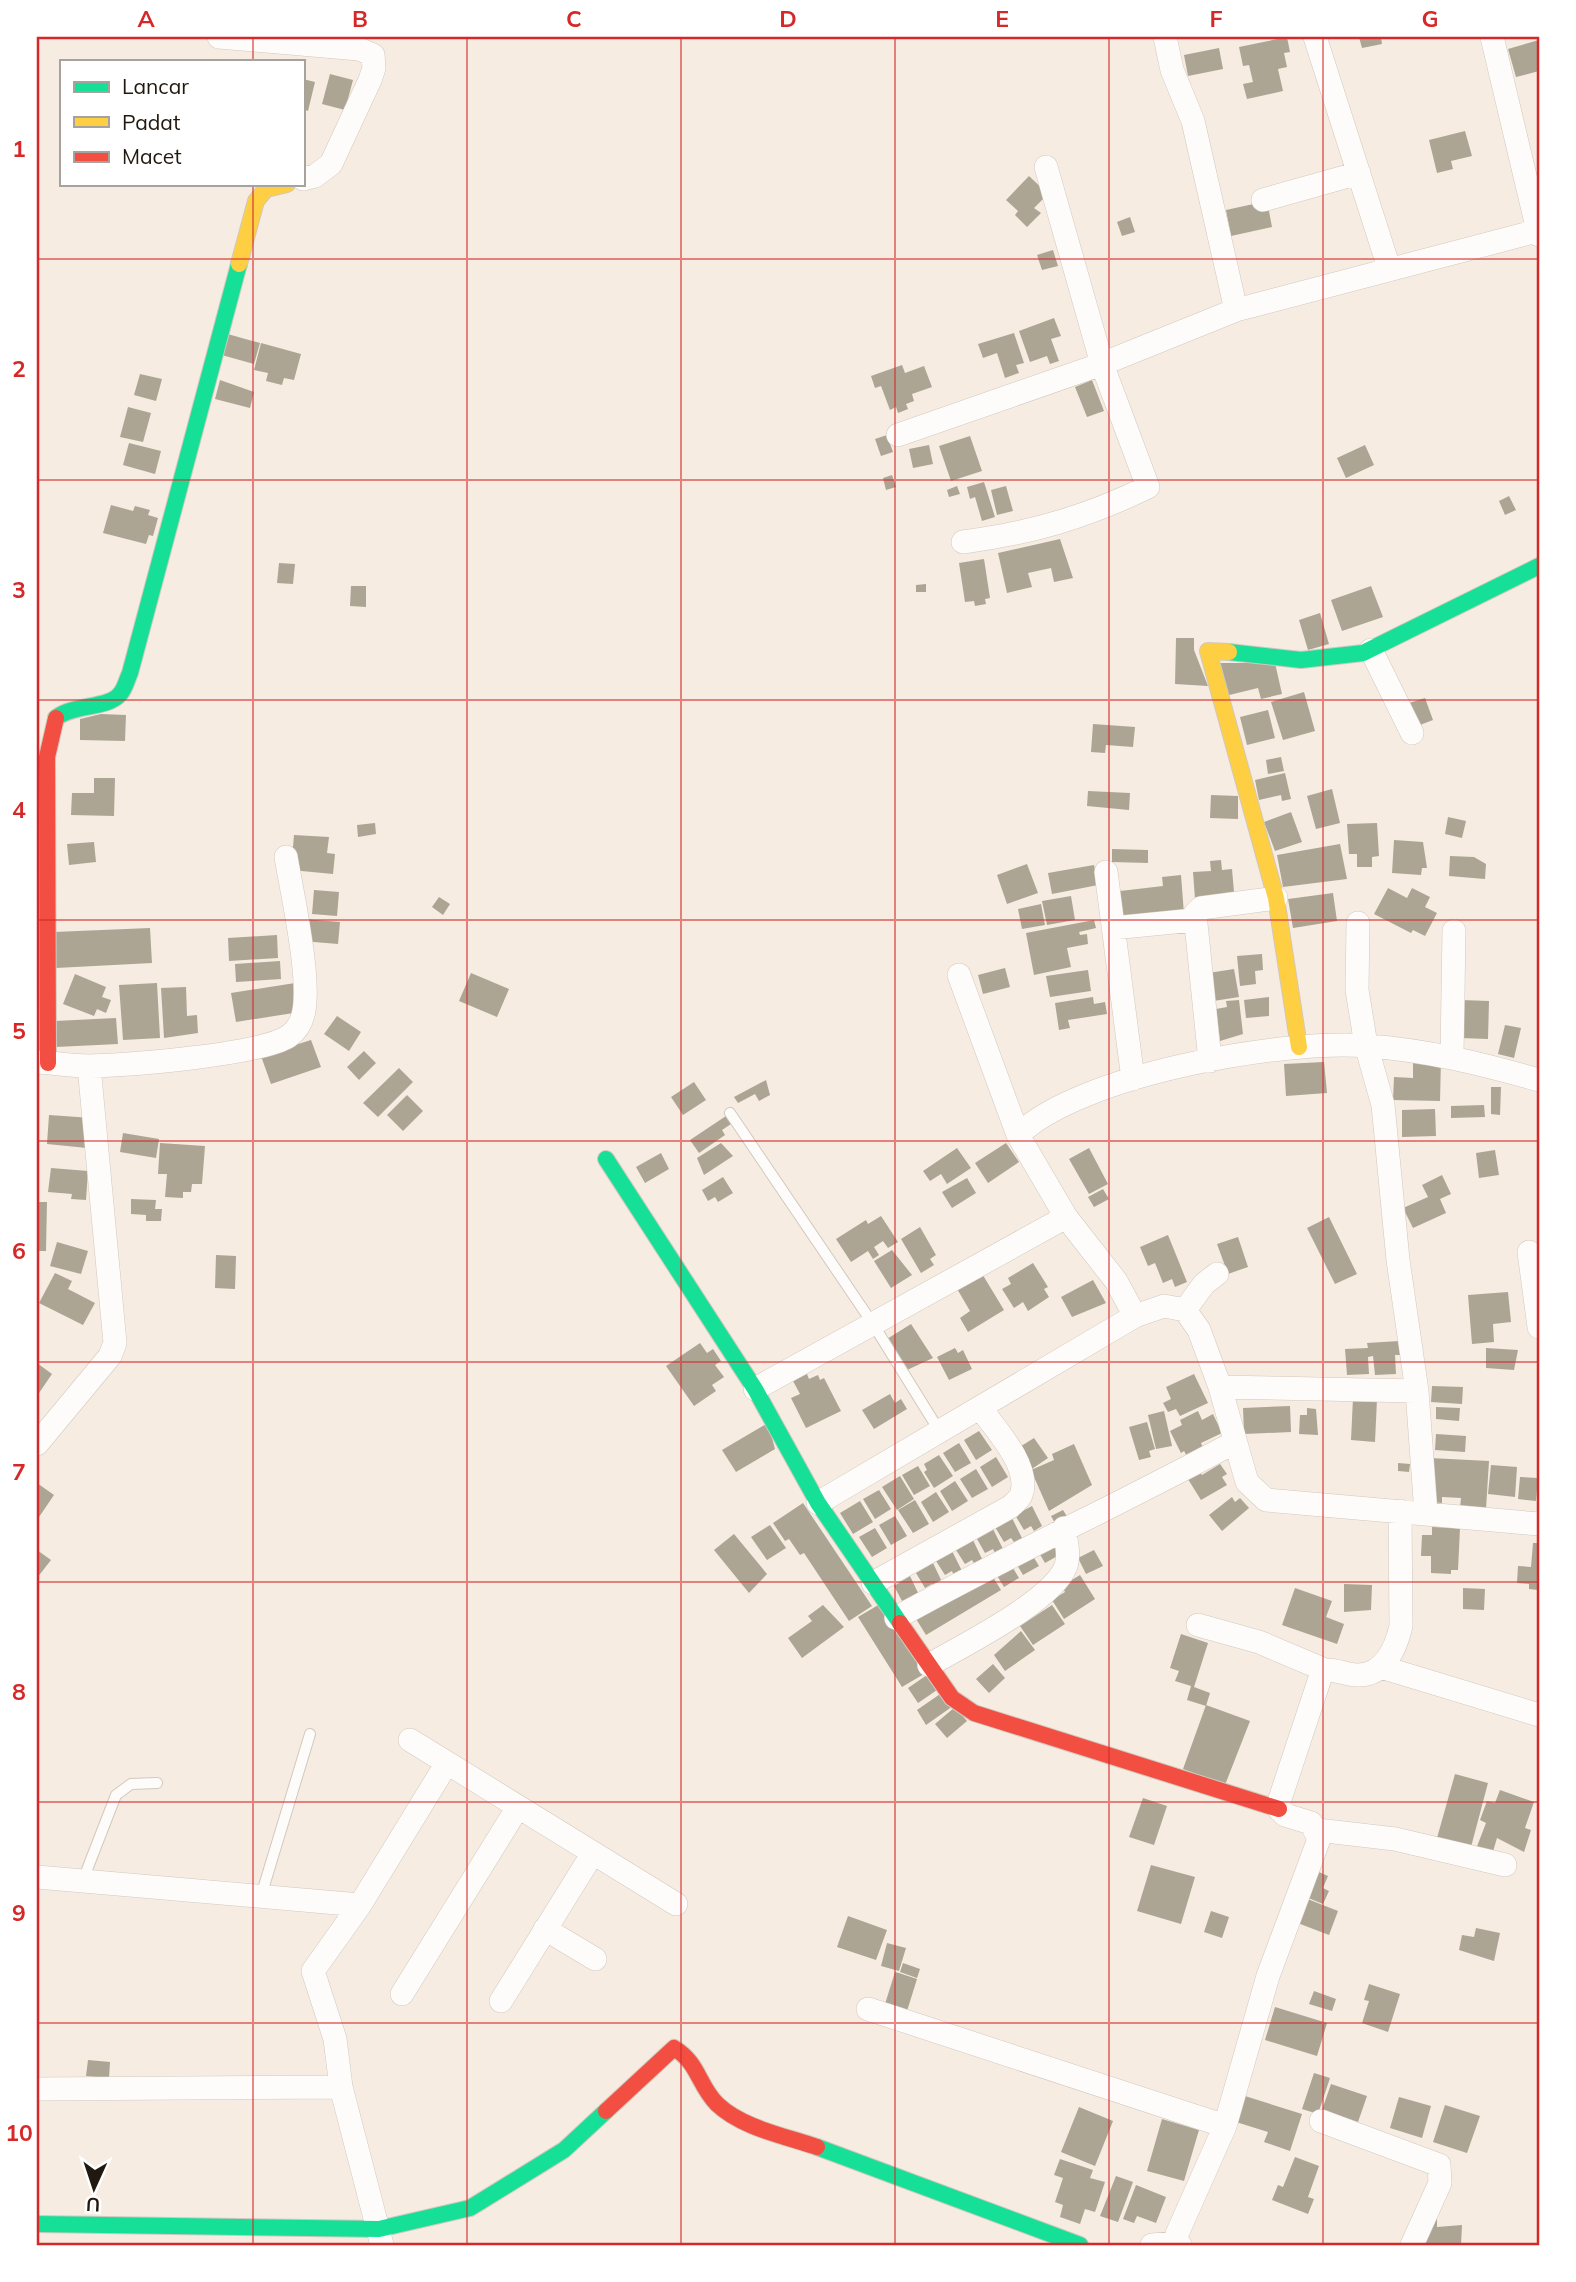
<svg xmlns="http://www.w3.org/2000/svg" width="1576" height="2282" viewBox="0 0 1576 2282" font-family="Mulish,sans-serif">
<style>
.building{fill:#aca594}
.lines{fill:none;stroke-linecap:round;stroke-linejoin:round}
.lane-casing{stroke:#d1c8be;stroke-width:12}
.street-casing{stroke:#d1c8be;stroke-width:24}
.fast-casing{stroke:#d1c8be;stroke-width:18}
.slow-casing{stroke:#d1c8be;stroke-width:18}
.jam-casing{stroke:#d1c8be;stroke-width:18}
.lane{stroke:#fefcfa;stroke-width:10}
.street{stroke:#fefcfa;stroke-width:23}
.fast{stroke:#16e098;stroke-width:16}
.slow{stroke:#ffcf43;stroke-width:16}
.jam{stroke:#f24e42;stroke-width:16}
.grid{fill:none;stroke:#d62828;stroke-width:2;stroke-opacity:0.55}
.neatline{fill:none;stroke:#d62828;stroke-width:2.5}
.grid-label{font-size:23px;text-anchor:middle;font-weight:bold;fill:#d62828}
</style>
<rect width="100%" height="100%" fill="#f6ece1"/>
<path class="building" d="M1287,37L1290,52L1284,53L1287,67L1278,69L1283,91L1247,99L1243,84L1253,82L1249,65L1243,66L1239,47Z
M1359,37H1381L1382,44L1362,48Z
M1539,40V71L1516,77L1508,49Z
M1219,48L1223,69L1188,76L1184,55Z
M330,74L353,80L345,110L322,104Z
M303,79L315,82L308,111L303,109Z
M1465,131L1472,156L1451,161L1453,169L1437,173L1429,140Z
M1029,176L1048,194L1034,208L1041,213L1027,227L1015,215L1018,211L1006,200Z
M1258,203L1268,206L1272,227L1231,236L1226,210Z
M1130,217L1135,232L1122,236L1117,222Z
M1053,250L1058,266L1042,270L1037,255Z
M1054,318L1061,336L1051,339L1059,361L1050,364L1047,356L1030,362L1019,331Z
M224,333L260,343L254,364L218,354Z
M1014,333L1024,363L1016,365L1019,373L1005,378L997,353L983,358L978,344Z
M261,343L301,354L294,380L284,378L282,385L266,381L268,373L254,370Z
M902,365L905,373L924,366L932,387L912,394L914,401L906,404L908,409L898,413L896,407L890,410L881,386L875,388L871,376Z
M140,374L162,379L156,401L134,395Z
M220,380L254,392L250,408L215,399Z
M1092,380L1104,411L1087,417L1075,387Z
M128,407L151,413L143,442L120,437Z
M887,435L893,452L881,456L875,439Z
M970,436L982,471L951,481L939,446Z
M129,443L161,451L155,474L123,465Z
M929,445L933,464L913,468L909,449Z
M1365,445L1374,465L1346,478L1337,458Z
M892,475L896,487L886,490L883,478Z
M984,482L995,517L982,521L975,497L970,499L967,487Z
M957,486L960,494L949,497L947,490Z
M1006,486L1013,511L997,515L991,490Z
M1509,496L1516,510L1505,515L1499,501Z
M111,505L133,511L135,506L150,510L148,515L158,518L153,536L149,535L146,544L103,533Z
M1060,539L1073,578L1054,582L1051,568L1028,573L1032,587L1007,593L998,553Z
M984,559L990,598L985,599L986,604L975,606L974,601L965,602L959,563Z
M279,563L295,564L293,584L277,583Z
M926,584V592H916V585Z
M351,586H366V607L350,606Z
M1371,586L1383,617L1342,631L1331,600Z
M1320,613L1329,644L1308,650L1299,620Z
M1176,638H1194V650L1208,686L1175,684Z
M1214,663H1275L1282,694L1261,699L1258,688L1221,697Z
M1304,692L1315,731L1283,740L1271,702Z
M1425,698L1433,720L1412,728L1403,705Z
M1268,710L1275,738L1247,745L1240,717Z
M101,714L126,715L125,741L80,740V719Z
M1093,724L1135,727L1133,747L1106,745L1105,753L1091,752Z
M1281,757L1284,771L1268,774L1266,760Z
M1285,773L1291,799L1282,801L1281,795L1259,800L1255,780Z
M94,778H115L114,816L71,815L72,793H94Z
M1332,789L1340,823L1316,829L1307,796Z
M1088,791L1130,793L1129,810L1087,806Z
M1211,795L1238,796V819L1210,818Z
M1291,812L1302,842L1275,851L1264,822Z
M1448,817L1466,821L1462,838L1445,834Z
M375,823L376,834L358,837L357,825Z
M1377,823L1379,856L1372,857V867H1357V854H1349L1347,824Z
M294,835L329,837L327,853L335,854L333,874L291,870Z
M1394,840L1423,842L1427,868H1422L1421,875L1392,873Z
M94,842L96,862L69,865L67,844Z
M1340,844L1347,879L1283,887L1277,855Z
M1112,849L1148,850V863L1112,862Z
M1450,856L1474,857L1486,864L1485,879L1449,876Z
M1221,860L1222,870L1232,869L1234,892L1225,893V896L1195,899L1193,872L1211,871L1210,861Z
M1027,864L1038,893L1007,904L997,875Z
M1094,865L1098,885L1052,894L1048,873Z
M1181,875L1184,914L1122,918L1120,891L1163,886L1162,877Z
M1388,888L1407,898L1412,888L1430,897L1425,907L1437,913L1425,936L1413,930L1411,933L1374,914Z
M314,890L339,892L337,916L312,914Z
M1333,893L1337,921L1293,928L1288,899Z
M1071,896L1075,920L1047,925L1042,901Z
M439,897L450,904L443,915L432,907Z
M1041,904L1045,925L1022,929L1018,909Z
M304,919L340,922L338,944L302,941Z
M1094,920L1096,928L1079,932L1080,935L1087,934L1088,944L1067,948L1071,967L1034,975L1026,933Z
M150,928L152,963L56,968L54,932Z
M277,935L278,958L229,961L228,938Z
M1262,954L1263,970L1255,971L1256,984L1240,986L1237,956Z
M280,961L281,979L236,982L235,964Z
M1005,968L1010,987L983,994L978,975Z
M1234,969L1239,997L1207,1002L1202,974Z
M1088,970L1091,991L1050,997L1046,976Z
M471,973L509,989L497,1017L459,1001Z
M75,974L106,987L102,997L111,1000L106,1013L97,1009L94,1016L63,1004Z
M157,983L160,1038L123,1040L119,985Z
M295,983L300,1012L236,1022L231,993Z
M186,987L187,1016L197,1015L198,1033L164,1038L161,988Z
M1093,997L1094,1004L1105,1002L1107,1014L1068,1020L1070,1028L1059,1030L1055,1003Z
M1269,997V1016L1246,1018L1244,1000Z
M1239,1000L1243,1034L1220,1041L1216,1009L1227,1007L1226,1001Z
M1461,1000L1489,1001L1488,1039L1460,1038Z
M337,1016L361,1032L349,1051L324,1034Z
M116,1018L118,1044L56,1047L55,1021Z
M1505,1025L1521,1028L1514,1058L1498,1054Z
M311,1040L321,1067L271,1084L261,1056Z
M364,1051L376,1063L359,1080L347,1067Z
M1413,1058L1441,1059L1440,1101L1393,1100L1394,1077L1413,1078Z
M1324,1062L1327,1093L1286,1096L1284,1064Z
M399,1068L413,1082L378,1117L363,1103Z
M766,1080L770,1095L759,1101L755,1094L738,1103L734,1097Z
M694,1082L706,1100L683,1115L671,1097Z
M1491,1087H1501L1500,1115L1491,1114Z
M407,1095L423,1111L403,1131L387,1115Z
M1484,1105L1485,1117L1451,1118V1106Z
M1435,1109L1436,1136L1402,1137V1110Z
M49,1115L92,1118L87,1148L47,1144Z
M726,1116L731,1124L722,1130L725,1135L699,1153L690,1140Z
M123,1133L159,1139L156,1158L120,1152Z
M160,1143L205,1146L202,1184H192L191,1192H183V1198L165,1197L167,1174H158Z
M721,1143L733,1156L704,1175L697,1158Z
M1006,1143L1019,1162L988,1183L975,1163Z
M957,1148L971,1168L947,1184L941,1174L930,1181L923,1171Z
M1089,1148L1108,1184L1089,1194L1069,1159Z
M1495,1150L1499,1175L1479,1178L1476,1153Z
M661,1153L669,1169L645,1183L636,1167Z
M51,1168L88,1171L86,1200L71,1199L72,1194L48,1192Z
M1442,1175L1451,1194L1440,1199L1446,1213L1413,1228L1403,1208L1428,1197L1422,1185Z
M723,1177L733,1193L718,1202L715,1197L708,1201L702,1190Z
M967,1178L976,1193L952,1208L942,1192Z
M1103,1189L1109,1199L1094,1207L1088,1197Z
M131,1199L156,1200L155,1209H162L161,1221H146V1215L131,1214Z
M37,1202H47L46,1251H37Z
M881,1216L898,1242L888,1248L883,1241L874,1247L879,1255L873,1259L868,1251L851,1262L836,1239L866,1220L868,1224Z
M1329,1217L1357,1274L1335,1284L1307,1228Z
M920,1227L936,1255L930,1259L934,1265L921,1273L901,1239Z
M1168,1235L1187,1282L1175,1287L1172,1279L1163,1283L1155,1263L1148,1266L1140,1247Z
M1238,1237L1248,1267L1228,1274L1217,1244Z
M57,1242L88,1251L81,1274L50,1266Z
M892,1250L912,1275L891,1288L874,1261Z
M216,1255L236,1256L235,1289L215,1288Z
M1033,1263L1048,1287L1044,1289L1049,1297L1028,1311L1023,1302L1014,1308L1002,1289L1011,1284L1008,1278Z
M981,1272L1004,1310L968,1332L960,1318L970,1311L956,1287Z
M55,1273L72,1281L68,1289L95,1303L83,1325L39,1303Z
M1093,1280L1106,1303L1072,1317L1061,1297Z
M1508,1292L1511,1322L1493,1324L1494,1342L1472,1344L1468,1295Z
M911,1324L933,1358L907,1370L887,1339Z
M1399,1341L1400,1355H1395L1396,1374L1375,1375L1373,1356L1368,1357L1369,1374L1347,1375L1345,1349L1368,1348L1367,1343Z
M700,1343L707,1353L713,1349L721,1361L715,1365L724,1377L712,1385L716,1391L694,1406L666,1366Z
M955,1348L958,1353L963,1350L972,1369L949,1380L937,1357Z
M1486,1348L1518,1350L1514,1370L1486,1368Z
M37,1363L52,1374L37,1396Z
M807,1374L809,1379L818,1375L820,1380L824,1378L841,1411L806,1428L791,1398L800,1394L793,1381Z
M1194,1374L1208,1403L1180,1416L1176,1409L1168,1412L1163,1403L1171,1399L1166,1387Z
M1432,1386L1463,1387L1462,1404L1431,1402Z
M890,1394L895,1403L901,1399L907,1409L874,1429L862,1410Z
M1353,1398L1377,1399L1375,1442L1351,1440Z
M1290,1406L1291,1432L1244,1434L1243,1408Z
M1436,1407L1460,1408L1459,1421L1436,1419Z
M1307,1408L1316,1409L1318,1435L1299,1434L1300,1415H1307Z
M1164,1411L1172,1446L1156,1449L1148,1415Z
M1198,1411L1202,1420L1213,1414L1222,1433L1201,1443L1204,1450L1188,1458L1184,1451L1181,1453L1170,1431L1182,1425L1180,1420Z
M1147,1422L1155,1449L1149,1451L1151,1457L1139,1460L1129,1427Z
M768,1423L775,1449L736,1472L722,1450Z
M979,1431L992,1450L976,1460L964,1440Z
M1436,1434L1466,1436L1465,1452L1435,1450Z
M1034,1438L1048,1458L1029,1471L1015,1450Z
M959,1443L971,1463L955,1472L943,1453Z
M1074,1444L1092,1485L1049,1511L1031,1470L1054,1460L1052,1454Z
M939,1455L953,1476L934,1488L924,1472L927,1470L924,1464Z
M996,1457L1008,1477L992,1487L980,1467Z
M1430,1458L1489,1461L1486,1509L1460,1508L1461,1498L1442,1497V1503L1431,1502Z
M1398,1463L1410,1464L1409,1472L1398,1471Z
M1220,1464L1227,1474L1222,1477L1227,1485L1201,1500L1186,1476L1197,1469L1202,1475Z
M1491,1465L1517,1467L1515,1497L1488,1494Z
M918,1466L930,1486L914,1495L902,1475Z
M976,1469L988,1489L972,1498L960,1479Z
M900,1476L914,1499L897,1510L882,1487Z
M1520,1477L1538,1478L1536,1501L1518,1499Z
M955,1481L968,1501L952,1511L940,1491Z
M37,1483L54,1495L37,1520Z
M879,1490L891,1509L875,1519L863,1499Z
M936,1492L949,1512L933,1522L921,1502Z
M1232,1497L1235,1502L1240,1498L1249,1508L1222,1531L1209,1515Z
M915,1500L929,1524L913,1533L898,1510Z
M860,1501L873,1522L853,1534L840,1513Z
M803,1503L872,1606L849,1621L804,1553L800,1555L789,1539L785,1541L773,1523Z
M1032,1506L1042,1526L1034,1531L1031,1526L1024,1530L1015,1515Z
M1063,1510L1068,1518L1056,1525L1051,1516Z
M895,1516L907,1536L891,1545L879,1525Z
M1012,1518L1022,1538L1014,1542L1011,1538L1004,1542L995,1527Z
M770,1525L786,1548L767,1560L751,1537Z
M1432,1527L1460,1528L1458,1570H1451V1574L1431,1573V1556H1421L1422,1535H1432Z
M875,1528L887,1548L872,1557L859,1537Z
M993,1529L1003,1549L995,1553L993,1549L985,1553L977,1539Z
M734,1534L767,1574L749,1593L714,1550Z
M1050,1536L1061,1554L1045,1563L1035,1546Z
M973,1540L983,1561L975,1565L972,1560L965,1564L956,1550Z
M1533,1543H1539L1538,1590L1529,1589V1584L1517,1583L1518,1566L1531,1567Z
M1028,1548L1039,1566L1023,1575L1013,1558Z
M37,1550L51,1560L37,1578Z
M1094,1550L1103,1566L1086,1574L1078,1558Z
M952,1551L962,1571L954,1576L952,1571L945,1575L936,1561Z
M1008,1560L1019,1578L1004,1587L993,1569Z
M933,1563L943,1584L935,1588L932,1584L925,1588L916,1573Z
M988,1569L1001,1590L926,1635L913,1614Z
M1080,1575L1095,1599L1064,1619L1052,1600L1065,1592L1062,1586Z
M910,1576L920,1597L912,1601L910,1597L902,1601L894,1586Z
M1344,1584L1372,1585L1371,1610L1344,1612Z
M1295,1588L1332,1601L1326,1617L1344,1624L1337,1644L1282,1625Z
M1463,1588L1485,1589L1484,1610L1463,1609Z
M880,1604L924,1674L902,1687L858,1617Z
M823,1605L844,1627L802,1658L788,1638L812,1621L808,1616Z
M1052,1605L1065,1624L1033,1645L1020,1626Z
M1021,1631L1035,1650L1005,1671L994,1655Z
M1181,1634L1208,1643L1194,1687L1210,1693L1206,1706L1187,1700L1191,1686L1175,1681L1179,1671L1170,1668Z
M993,1664L1005,1678L989,1693L976,1679Z
M927,1675L937,1690L918,1703L908,1688Z
M943,1692L953,1706L926,1725L917,1710Z
M1206,1705L1250,1721L1225,1785L1183,1769Z
M955,1707L967,1721L947,1738L935,1724Z
M1455,1774L1488,1783L1471,1847L1437,1838Z
M1500,1790L1534,1802L1525,1828L1531,1830L1524,1852L1497,1838L1492,1855L1476,1849L1486,1823L1480,1820L1487,1801L1495,1803Z
M1143,1798L1167,1806L1154,1845L1129,1837Z
M1151,1865L1195,1877L1181,1924L1137,1911Z
M1312,1869L1328,1876L1323,1888L1329,1891L1323,1904L1301,1895Z
M1305,1898L1338,1911L1329,1935L1295,1922Z
M1211,1911L1229,1917L1222,1938L1204,1932Z
M848,1916L887,1930L876,1960L837,1947Z
M1476,1928L1500,1933L1494,1961L1459,1950L1462,1935L1474,1937Z
M887,1943L906,1948L899,1971L881,1966Z
M903,1963L920,1969L917,1978L900,1972Z
M895,1972L899,1973L898,1977L899,1973L917,1979L907,2011L885,2004Z
M1369,1984L1400,1994L1388,2032L1362,2023L1369,2001L1364,2000Z
M1314,1991L1336,1999L1332,2011L1309,2004Z
M1275,2007L1327,2023L1317,2056L1265,2040Z
M88,2060L110,2062L109,2078L86,2076Z
M1314,2073L1330,2078L1318,2114L1302,2109Z
M1331,2084L1367,2096L1358,2122L1322,2110Z
M1245,2096L1302,2114L1290,2151L1264,2142L1268,2132L1236,2122Z
M1399,2097L1431,2106L1422,2138L1390,2128Z
M1445,2105L1480,2116L1467,2153L1433,2142Z
M1079,2107L1113,2121L1095,2166L1061,2152Z
M1162,2119L1199,2130L1184,2181L1147,2171Z
M1295,2157L1319,2166L1308,2197L1314,2199L1308,2214L1272,2200L1278,2185L1283,2187Z
M1060,2159L1093,2170L1090,2178L1105,2182L1095,2212L1085,2209L1080,2224L1060,2217L1063,2205L1055,2202L1063,2178L1054,2175Z
M1116,2176L1133,2182L1118,2222L1100,2216Z
M1136,2185L1166,2197L1156,2223L1137,2216L1134,2223L1123,2219Z
M1424,2218L1437,2219V2227L1462,2225L1461,2245L1422,2243Z"/>
<g class="lines">
<defs>
<path id="lane" d="M730,1113L873,1324L940,1432
M83,1880L116,1795L131,1784L157,1783
M261,1896L310,1734"/>
<path id="street" d="M219,37L359,49L373,55L374,68L370,80L331,164L315,176L303,179
M1165,37L1172,70L1193,121L1236,310
M1315,37L1389,268
M1492,37L1539,235
M1263,200L1359,173
M898,435L1102,364L1236,310L1537,231
M963,542C1032,533 1086,517 1148,487L1102,364L1046,167
M1371,650L1412,733
M1106,872L1133,1079
M1358,923L1357,990L1366,1045L1383,1105L1398,1260L1417,1391L1426,1513
M1113,928L1194,920
M959,975L1018,1135L1066,1217L1116,1281L1135,1316
M1452,1056L1454,931
M1210,1061L1195,914L1201,908L1276,898
M37,1062C54,1063 72,1066 90,1066C128,1065 261,1055 289,1036C296,1031 301,1023 303,1015C312,982 292,893 286,857
M1018,1135C1079,1075 1282,1039 1367,1046C1427,1050 1482,1064 1539,1080
M1529,1252L1539,1327
M1217,1274L1204,1284L1185,1310L1199,1330L1220,1387L1247,1482L1266,1500L1539,1524
M1220,1387L1417,1391
M755,1389L1066,1217
M37,1444L110,1356L115,1343L89,1066
M818,1503L1135,1316L1164,1306L1185,1310
M873,1583L1010,1507C1013,1504 1020,1499 1021,1495C1032,1468 995,1428 980,1408
M896,1618C1008,1555 1123,1503 1235,1442
M1198,1625L1259,1642L1325,1670
M929,1665C962,1646 1053,1601 1066,1566C1070,1554 1066,1541 1064,1528
M1381,1667L1539,1715
M410,1740L676,1904
M1317,1830L1395,1839L1505,1865
M37,1877L360,1905
M545,1929L595,1959
M402,1994L518,1807
M501,2001L593,1853
M868,2009L1225,2126
M37,2089L341,2087
M1321,2121L1439,2165L1440,2183L1412,2245
M1177,2243V2234L1225,2126L1268,1976L1319,1839L1311,1823L1285,1815L1279,1809V1802L1321,1675L1325,1670C1336,1669 1346,1675 1357,1675C1384,1676 1396,1648 1401,1626L1400,1511
M382,2245L341,2087L335,2039L313,1971L360,1905L447,1763
M1152,2245L1177,2243L1180,2245"/>
<path id="fast" d="M1229,652L1301,660L1363,653L1539,566
M56,718C73,704 108,709 120,694C125,689 127,679 130,673L239,264
M606,1159L755,1389L818,1503L900,1623
M817,2147L1080,2245
M37,2224L379,2229L470,2208L564,2150L606,2111"/>
<path id="slow" d="M239,264L256,201L266,189L287,184
M1229,652L1208,651L1276,898L1299,1047"/>
<path id="jam" d="M48,1063L47,757L56,718
M900,1623L952,1698L974,1713L1279,1809
M606,2111L674,2048C699,2063 698,2085 717,2104C742,2128 785,2136 817,2147"/>
</defs>
<use href="#lane" class="lane-casing"/>
<use href="#street" class="street-casing"/>
<use href="#fast" class="fast-casing"/>
<use href="#slow" class="slow-casing"/>
<use href="#jam" class="jam-casing"/>
<use href="#lane" class="lane"/>
<use href="#street" class="street"/>
<use href="#fast" class="fast"/>
<use href="#slow" class="slow"/>
<use href="#jam" class="jam"/>
</g>
<path class="grid" d="M253,37V61M467,37V2245M681,37V2245M895,37V2245M1109,37V2245M1323,37V2245M253,184V2245M37,259H1539M37,480H1539M37,700H1539M37,920H1539M37,1141H1539M37,1362H1539M37,1582H1539M37,1802H1539M37,2023H1539"/>
<rect width="1576" height="2282" fill="none" stroke="#ffffff" stroke-width="77"/>
<rect x="60" y="60" width="245" height="126" fill="#ffffff" stroke="#a6a39f" stroke-width="2"/>
<rect x="74" y="82" width="35" height="10" fill="#16e098" stroke="#a6a39f" stroke-width="2"/>
<text x="122" y="94" font-size="21" fill="#21190f">Lancar</text>
<rect x="74" y="117" width="35" height="10" fill="#ffcf43" stroke="#a6a39f" stroke-width="2"/>
<text x="122" y="130" font-size="21" fill="#21190f">Padat</text>
<rect x="74" y="152" width="35" height="10" fill="#f24e42" stroke="#a6a39f" stroke-width="2"/>
<text x="122" y="164" font-size="21" fill="#21190f">Macet</text>
<g transform="translate(94 2188) rotate(183)" stroke="#ffffff" stroke-width="5" paint-order="stroke">
<path d="M0-5L12 26L0 18L-12 26Z" fill="#21190f"/>
<text y="-10" font-size="19" font-weight="bold" text-anchor="middle" fill="#21190f">U</text>
</g>
<rect x="38" y="38" width="1500" height="2206" class="neatline"/>
<g class="grid-label">
<text x="146" y="27">A</text>
<text x="360" y="27">B</text>
<text x="574" y="27">C</text>
<text x="788" y="27">D</text>
<text x="1002" y="27">E</text>
<text x="1216" y="27">F</text>
<text x="1430" y="27">G</text>
<text x="19" y="157">1</text>
<text x="19" y="377">2</text>
<text x="19" y="598">3</text>
<text x="19" y="818">4</text>
<text x="19" y="1039">5</text>
<text x="19" y="1259">6</text>
<text x="19" y="1480">7</text>
<text x="19" y="1700">8</text>
<text x="19" y="1921">9</text>
<text x="19" y="2141">10</text>
</g>
</svg>
